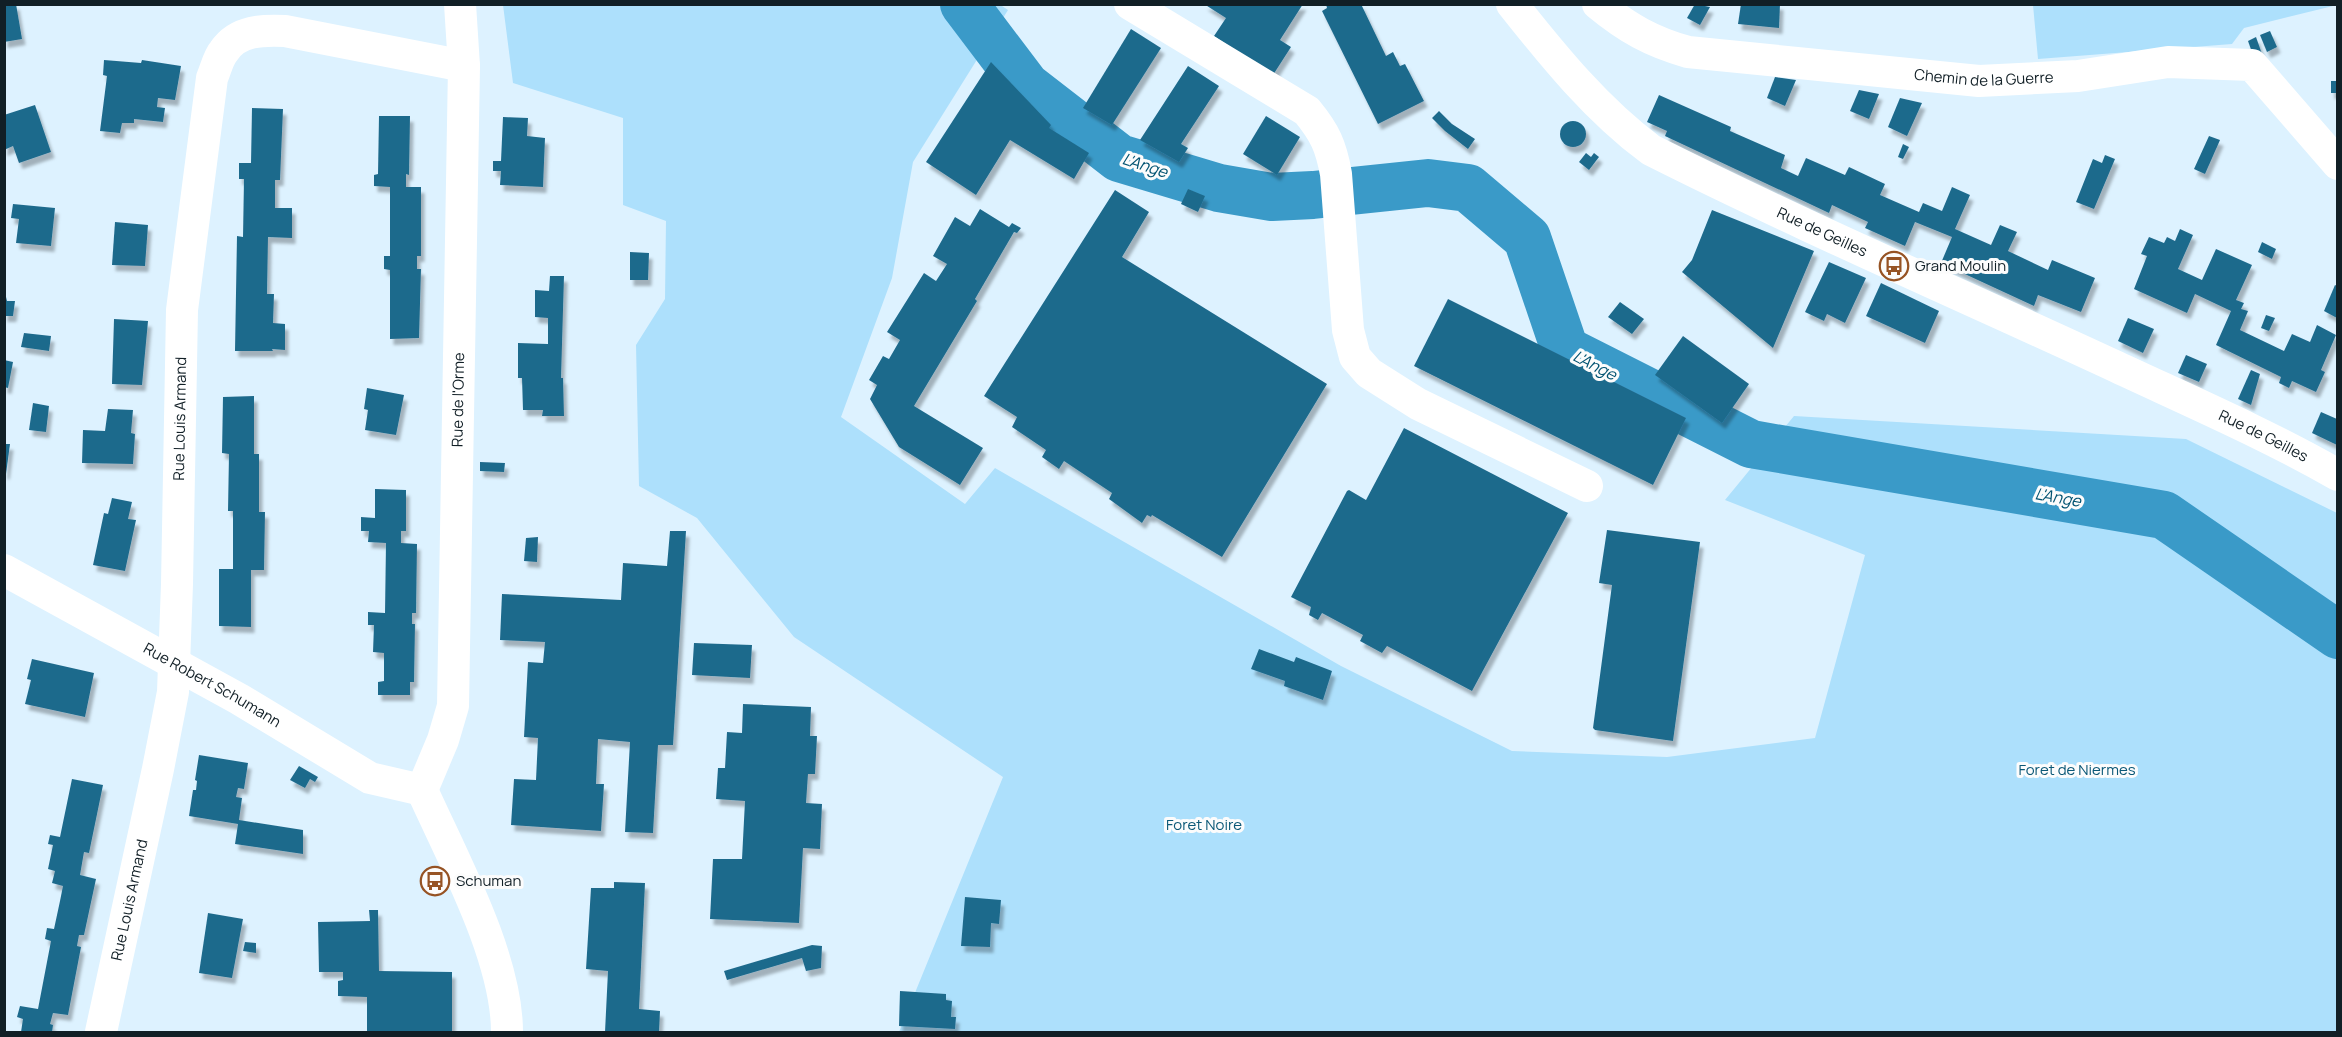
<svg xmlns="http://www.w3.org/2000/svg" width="2342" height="1037" viewBox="0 0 2342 1037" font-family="Manrope,sans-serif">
	<defs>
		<filter id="shadow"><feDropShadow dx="3.5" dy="6" stdDeviation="1.5" flood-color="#0004"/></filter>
	</defs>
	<rect width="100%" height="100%" fill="#ddf2ff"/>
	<!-- green -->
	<g fill="#ade0fc">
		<polygon points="999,4 1008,10 913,162 892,278 841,417 965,504 995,468 1341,666 1512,751 1667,757 1815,738 1865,555 1725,500 1794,416 2186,439 2337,513 2337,1032 899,1032 1003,777 794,637 697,518 639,486 636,345 665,299 666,221 623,205 623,118 513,83 503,5"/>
		<polygon points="2033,5 2337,5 2244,28 2232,44 2038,59"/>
	</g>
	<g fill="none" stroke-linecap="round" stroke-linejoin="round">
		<!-- river -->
		<polyline stroke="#3a9ac8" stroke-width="48" points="964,4 1026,86 1119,158 1219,188 1272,197 1313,195 1428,183 1468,188 1527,238 1565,350 1751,444 2164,515 2338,635"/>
	</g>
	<!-- building -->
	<g fill="#1f6a8c" filter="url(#shadow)">
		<polygon points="4,4 16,4 22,39 4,42"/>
		<polygon points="1204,4 1303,4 1280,40 1291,47 1273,75 1214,36 1226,18"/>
		<polygon points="1326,4 1361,4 1386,56 1393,52 1400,66 1405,64 1424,101 1378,124 1322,11 1327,8"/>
		<polygon points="1695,4 1710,7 1700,25 1687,18"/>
		<polygon points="1741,4 1780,4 1779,28 1738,24"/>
		<polygon points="1131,29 1161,48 1112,125 1083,108"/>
		<polygon points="2270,31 2277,47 2267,52 2260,35"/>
		<polygon points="2256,37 2262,54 2254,58 2248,41"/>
		<polygon points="104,60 141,63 142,60 181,66 175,100 158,98 157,107 165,108 163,122 134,119 134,123 122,123 120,133 100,131 107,76 103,75"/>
		<polygon points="991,62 1051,125 1049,128 1089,153 1074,179 1010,140 976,195 926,162"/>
		<polygon points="1188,66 1219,86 1181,144 1188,148 1179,162 1140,140"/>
		<polygon points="1775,77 1796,80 1785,106 1767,98"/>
		<rect x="2331" y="81" width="6" height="12"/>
		<polygon points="1859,90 1879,94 1869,119 1850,111"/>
		<polygon points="1659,95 1731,127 1730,131 1785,155 1781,168 1798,176 1806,158 1845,175 1849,167 1885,184 1880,195 1919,212 1923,203 1942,211 1952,187 1970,195 1955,229 1991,245 2000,225 2017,232 2008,251 2048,270 2052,260 2095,278 2081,312 2038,295 2034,306 1941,263 1952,237 1915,222 1905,246 1865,228 1868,222 1832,205 1829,213 1665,136 1667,131 1647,122"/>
		<polygon points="1900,98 1922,103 1907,136 1888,127"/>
		<polygon points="35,105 51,152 19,163 13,146 4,150 4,115"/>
		<polygon points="252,108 283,109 280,180 275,180 275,208 292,208 292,238 268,237 267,294 274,294 273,323 285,324 285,350 272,349 273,351 235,351 237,236 243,237 244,179 239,179 239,163 251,163"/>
		<polygon points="1439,111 1452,124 1475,139 1468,149 1445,131 1432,118"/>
		<polygon points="379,116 410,116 409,175 406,174 406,187 421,187 421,256 417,256 417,269 421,269 419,338 390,339 390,270 384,269 384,256 390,256 390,187 374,186 374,175 378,174"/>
		<polygon points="1266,116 1300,137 1277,175 1243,154"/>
		<polygon points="503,117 528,118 527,136 545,138 543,187 500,185 501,171 493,171 493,161 501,161"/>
		<circle cx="1573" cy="134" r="13"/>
		<polygon points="2209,136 2220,140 2205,174 2194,169"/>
		<polygon points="1903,144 1909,147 1903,159 1898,157"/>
		<polygon points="1586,153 1591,157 1594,153 1599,157 1589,170 1579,162"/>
		<polygon points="2105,155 2115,159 2094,209 2076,202 2093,159 2102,163"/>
		<polygon points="1188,189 1205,196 1198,212 1181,204"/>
		<polygon points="1115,190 1149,212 1122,257 1327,384 1222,557 1152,515 1151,517 1147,515 1142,523 1109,499 1112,493 1064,461 1059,469 1042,457 1046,450 1012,427 1017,417 984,396"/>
		<polygon points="13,204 55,208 51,246 16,243 19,219 11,218"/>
		<polygon points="980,209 1009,227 1012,223 1021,228 1017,233 1014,232 975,299 977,301 914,406 983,448 960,485 899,447 870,399 877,385 869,380 883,356 889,359 900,340 887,332 924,273 936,281 947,264 933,256 955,217 970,226"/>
		<polygon points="1712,210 1814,251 1773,348 1682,272 1692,260"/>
		<polygon points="115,222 148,225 145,266 112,265"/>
		<polygon points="2180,229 2193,235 2178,269 2202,280 2216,249 2252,265 2236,300 2244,303 2241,309 2248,311 2240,330 2284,351 2292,334 2310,342 2317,325 2336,335 2321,370 2325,372 2316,392 2292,381 2289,388 2279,383 2281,377 2216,345 2231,311 2195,294 2187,313 2134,289 2147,256 2141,254 2149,237 2164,243 2167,237 2175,241"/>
		<polygon points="2262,242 2276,249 2272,259 2258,252"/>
		<polygon points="630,252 649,253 648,280 630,280"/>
		<polygon points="1829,262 1866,278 1845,323 1827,314 1824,321 1805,312"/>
		<polygon points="550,276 564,276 561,378 563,378 564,416 542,416 543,410 523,410 522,378 518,378 518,343 548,344 548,318 535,317 535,290 549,291"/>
		<polygon points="1881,283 1939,311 1925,343 1866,316"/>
		<polygon points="2335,285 2337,286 2337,318 2324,311"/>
		<polygon points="4,297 6,297 7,301 15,301 13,316 4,316"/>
		<polygon points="1448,299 1686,418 1653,485 1414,366"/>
		<polygon points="1620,302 1644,319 1632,334 1608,317"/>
		<polygon points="2266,315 2275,318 2269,331 2261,328"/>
		<polygon points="2128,318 2154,329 2143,353 2118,341"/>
		<polygon points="114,319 148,321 142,385 112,384"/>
		<polygon points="24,333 51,336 49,351 21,347"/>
		<polygon points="1683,336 1749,384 1722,423 1655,375"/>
		<polygon points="2186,355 2207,364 2199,382 2178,373"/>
		<polygon points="4,360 13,362 8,388 4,387"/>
		<polygon points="2251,370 2260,374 2251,405 2238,399"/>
		<polygon points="367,388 404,395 396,435 365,430 368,410 364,409"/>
		<polygon points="254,396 254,454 259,454 259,512 265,512 264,570 251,570 251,627 219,626 219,569 233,569 233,511 228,511 229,454 222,453 223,397"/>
		<polygon points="33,403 49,406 46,432 29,430"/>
		<polygon points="108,409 133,410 131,433 135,434 133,464 82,463 83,430 105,431"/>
		<polygon points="2321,412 2337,419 2337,445 2312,433"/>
		<polygon points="1404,428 1568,513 1472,691 1387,646 1382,653 1360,641 1363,635 1322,613 1318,620 1309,615 1311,607 1291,597 1347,491 1349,490 1366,500"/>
		<polygon points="4,444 10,444 6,474 4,473"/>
		<polygon points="480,462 505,463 504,472 480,471"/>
		<polygon points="375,489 406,490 406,531 401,531 401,543 417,544 416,613 412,613 412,624 415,624 414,682 410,682 410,695 378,695 378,682 384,681 384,653 373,652 374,625 368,625 368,612 385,613 386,543 368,542 369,531 361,531 361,517 375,518"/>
		<polygon points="112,498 132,502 128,519 136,520 125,571 93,565 104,513 108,514"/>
		<polygon points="1607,530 1700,542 1673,741 1595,730 1593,728 1612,585 1599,583"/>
		<polygon points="670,531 686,531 673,745 658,745 653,833 625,832 630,742 598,739 596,784 604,784 601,831 511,825 514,779 536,780 538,738 524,737 528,662 543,663 545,642 500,640 502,594 621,600 623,563 667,566"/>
		<polygon points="538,537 537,562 524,561 526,538"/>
		<polygon points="694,643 752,645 750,678 692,675"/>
		<polygon points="1259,649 1294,662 1296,657 1332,671 1323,700 1284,686 1285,681 1251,669"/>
		<polygon points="32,659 94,673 85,717 25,704 31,680 27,679"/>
		<polygon points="743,704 811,707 810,736 817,736 815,774 808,774 806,803 822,804 820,849 803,848 799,923 710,919 713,859 742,859 745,801 716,799 718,768 725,768 727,732 742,733"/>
		<polygon points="199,755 248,763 244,789 238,788 236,797 242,798 239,820 303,830 303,854 235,844 238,824 189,816 193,790 196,790 197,781 195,780"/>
		<polygon points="299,766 318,777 315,782 310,779 305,788 290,780"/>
		<polygon points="72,779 103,785 89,853 84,852 80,875 96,879 84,935 79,935 77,946 81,947 68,1015 53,1013 50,1024 53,1025 52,1032 21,1032 23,1019 17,1017 20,1006 38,1009 51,941 45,939 47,928 54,929 60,901 63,886 52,883 55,871 48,869 53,845 48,844 50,835 60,837"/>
		<polygon points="614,882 645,883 639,1009 660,1011 659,1032 605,1032 608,971 586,969 591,888 614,888"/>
		<polygon points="965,897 1001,900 999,924 991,923 990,947 961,946"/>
		<polygon points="369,910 378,910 379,971 452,972 452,1032 367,1032 367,997 338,996 338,981 343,980 343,972 319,972 318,922 370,921"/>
		<polygon points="208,913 243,919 232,978 199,973"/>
		<polygon points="245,942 256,943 256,953 243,951"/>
		<polygon points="812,945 822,946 821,968 806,971 802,958 727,980 724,971"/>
		<polygon points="900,991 946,994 946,1000 952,1001 951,1017 956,1017 955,1029 899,1026"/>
	</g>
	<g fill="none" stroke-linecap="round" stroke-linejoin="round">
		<!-- minor -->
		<g stroke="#fff" stroke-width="32">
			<path d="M1130,4L1307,111C1325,133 1331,146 1336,174L1348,330L1355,357L1369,373L1418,404L1587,486"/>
			<path id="s1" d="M1512,4C1554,57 1597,110 1651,150C1804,227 1962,295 2117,367C2192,402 2266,434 2338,475"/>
			<path id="s2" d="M1598,4C1627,28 1652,42 1688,52L1979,81L2078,76L2168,62L2252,65L2338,164"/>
			<path id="s3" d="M4,570L239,699L370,778L422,790"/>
			<path id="s4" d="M422,790L443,740L453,706L464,66L460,4"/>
			<path d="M422,790C453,859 507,957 507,1032"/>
			<path id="s5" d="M101,1032L158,769L173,692L177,584L182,310L212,78C216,69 218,58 224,51C238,30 263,30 285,31L464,66"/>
		</g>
	</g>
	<!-- icons -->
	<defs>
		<g id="bus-ring" transform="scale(1.5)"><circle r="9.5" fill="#fcfcfc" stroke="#965324" stroke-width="1.5"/><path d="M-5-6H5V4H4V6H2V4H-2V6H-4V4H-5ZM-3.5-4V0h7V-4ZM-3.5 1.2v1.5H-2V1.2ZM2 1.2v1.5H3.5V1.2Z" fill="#965324"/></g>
	</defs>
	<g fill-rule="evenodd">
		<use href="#bus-ring" x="1894" y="266"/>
		<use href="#bus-ring" x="435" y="881"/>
	</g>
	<g text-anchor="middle" stroke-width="6" stroke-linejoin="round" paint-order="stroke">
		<!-- street labels -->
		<g font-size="15" fill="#111f26" stroke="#fcfcfc">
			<text dy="5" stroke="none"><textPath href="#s2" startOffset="400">Chemin de la Guerre</textPath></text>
			<text dy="5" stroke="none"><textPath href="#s1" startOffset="392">Rue de Geilles</textPath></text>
			<text dy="5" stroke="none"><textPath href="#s4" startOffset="396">Rue de l'Orme</textPath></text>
			<text dy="5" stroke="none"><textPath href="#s5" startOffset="621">Rue Louis Armand</textPath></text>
			<text dy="5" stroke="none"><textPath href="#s1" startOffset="878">Rue de Geilles</textPath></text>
			<text dy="5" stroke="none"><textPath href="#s3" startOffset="238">Rue Robert Schumann</textPath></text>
			<text dy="5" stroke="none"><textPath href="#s5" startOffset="135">Rue Louis Armand</textPath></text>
		</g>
		<!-- poi labels -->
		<g font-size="15" fill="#111f26" stroke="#fcfcfc" text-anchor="start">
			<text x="1915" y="271">Grand Moulin</text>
			<text x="456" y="886">Schuman</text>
		</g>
		<!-- park labels -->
		<g font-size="15" fill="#0b5877" stroke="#fcfcfc">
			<text x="2077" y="775">Foret de Niermes</text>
			<text x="1204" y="830">Foret Noire</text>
		</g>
		<!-- water labels -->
		<g font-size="16" font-style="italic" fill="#025372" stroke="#fcfcfc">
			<text transform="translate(1145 165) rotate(18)" y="6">L'Ange</text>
			<text transform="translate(1595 365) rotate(27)" y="6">L'Ange</text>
			<text transform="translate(2058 497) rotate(10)" y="6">L'Ange</text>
		</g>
	</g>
	<!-- border -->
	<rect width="2342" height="1037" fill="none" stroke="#111f26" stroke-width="12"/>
</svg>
